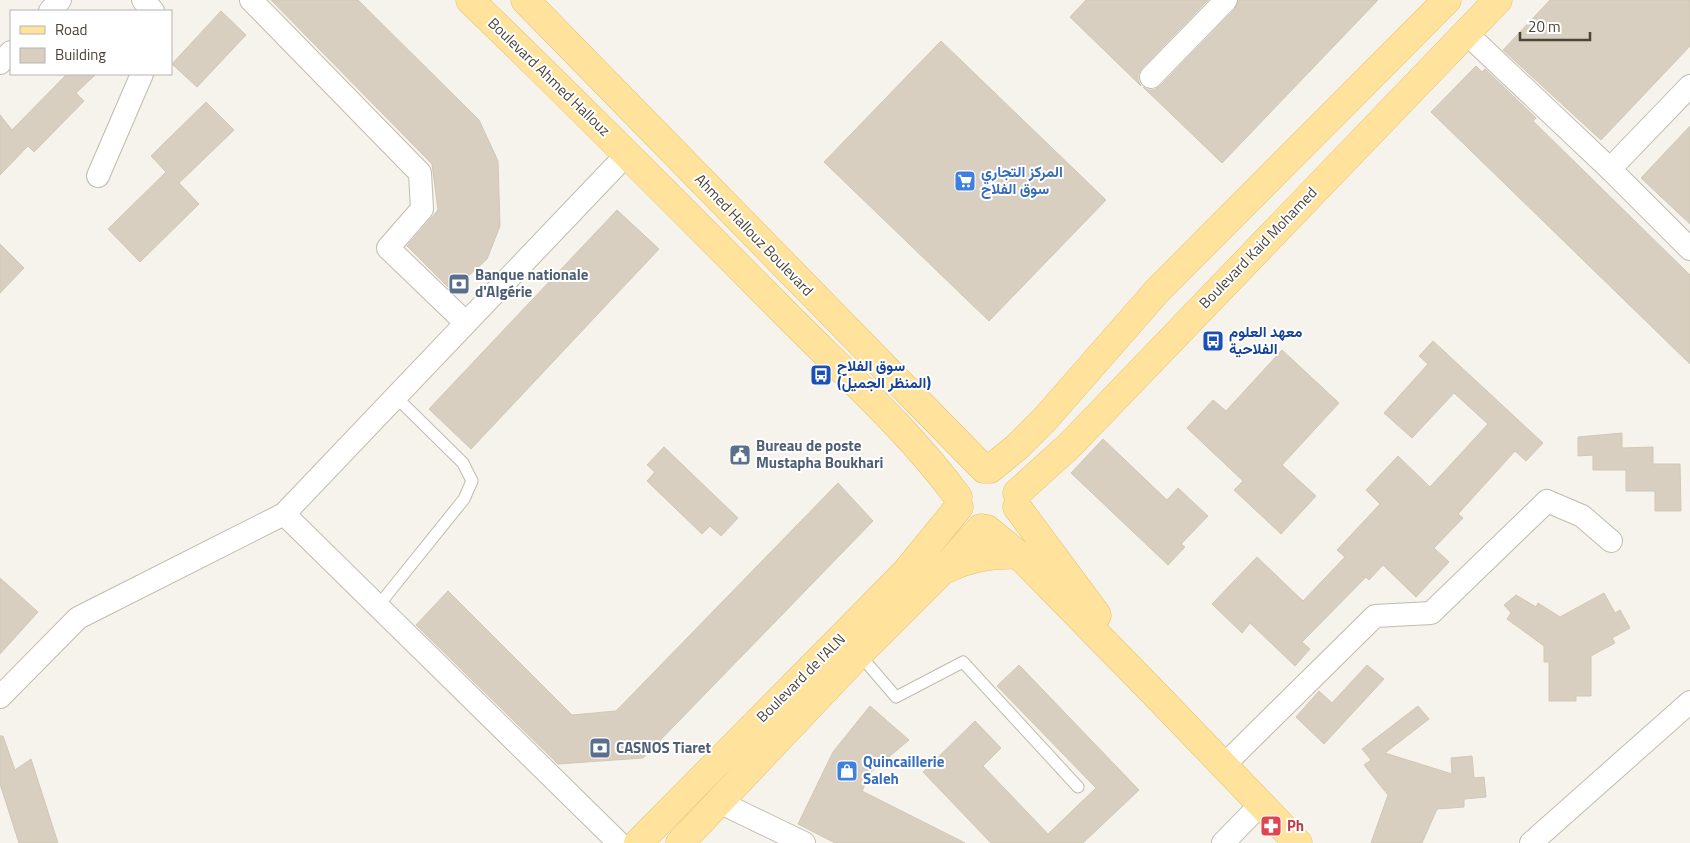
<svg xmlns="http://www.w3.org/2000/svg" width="1690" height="843" viewBox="0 0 1690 843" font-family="'Titillium Web',Vazirmatn,sans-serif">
	<rect width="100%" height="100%" fill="#f6f3ec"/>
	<!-- building -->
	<g fill="#d8cfc1" stroke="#d3c7b4">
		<polygon points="271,0 358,0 479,120 498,161 500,226 487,259 452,291 407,246 438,210 432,164"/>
		<polygon points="1086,0 1208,0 1142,68 1138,74 1138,80 1141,86 1070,17"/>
		<polygon points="1239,0 1378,0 1222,163 1143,87 1148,90 1154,90 1160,86 1235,9"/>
		<polygon points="1550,0 1690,0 1690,46 1601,140 1503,50"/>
		<polygon points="221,11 246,35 197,87 172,64"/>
		<polygon points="941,41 1106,200 989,321 824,162"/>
		<polygon points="1476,66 1482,72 1485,69 1536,118 1533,121 1690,275 1690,364 1431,112"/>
		<polygon points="67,74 96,74 76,93 84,101 34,152 28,146 0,175 0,115 12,130"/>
		<polygon points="206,102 234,130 179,183 199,204 140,262 108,229 166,172 151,156"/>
		<polygon points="1690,126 1690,224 1641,178"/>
		<polygon points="617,210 659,249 471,449 429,409"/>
		<polygon points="0,244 24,268 0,293"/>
		<polygon points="1433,341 1543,443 1526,461 1515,451 1458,514 1463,518 1434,548 1449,562 1416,597 1383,565 1369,580 1366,577 1302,642 1310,649 1295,666 1250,623 1242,633 1212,604 1257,557 1303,601 1345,557 1337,550 1380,504 1366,490 1398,456 1430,487 1488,424 1454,393 1412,438 1384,413 1428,364 1419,356"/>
		<polygon points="1282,350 1339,403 1282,465 1316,496 1281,534 1234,490 1243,481 1187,428 1213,400 1226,411"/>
		<polygon points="1622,433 1622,448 1653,447 1653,464 1680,464 1681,511 1655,511 1655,491 1626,491 1626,470 1593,470 1593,455 1578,456 1578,437"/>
		<polygon points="1103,439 1167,500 1178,488 1208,516 1181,544 1185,547 1168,565 1071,473"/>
		<polygon points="664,447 738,518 721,536 710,526 702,534 647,481 655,472 647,465"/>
		<polygon points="838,483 873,521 643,758 558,764 416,625 448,591 572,715 616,711"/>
		<polygon points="0,578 38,612 0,654"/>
		<polygon points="1604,593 1615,613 1620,610 1630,628 1612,638 1615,643 1591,656 1591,696 1576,696 1576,701 1549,701 1549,662 1544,662 1544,646 1507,619 1511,613 1504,605 1516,595 1536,607 1538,603 1560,617"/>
		<polygon points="1019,665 1139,790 1083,843 991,843 923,772 975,721 1001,748 983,766 1048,834 1096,788 997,686"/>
		<polygon points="1367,665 1384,679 1324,744 1296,717 1319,691 1332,703"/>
		<polygon points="870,706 909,740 871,772 862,791 965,843 835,843 798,824 833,752"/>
		<polygon points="1418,706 1429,719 1385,753 1452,774 1451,758 1472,756 1474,778 1484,777 1486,797 1464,799 1464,807 1437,809 1422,843 1371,843 1388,795 1364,765 1371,760 1362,749"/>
		<polygon points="0,736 3,736 15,770 31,759 58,843 19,843 0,784"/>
	</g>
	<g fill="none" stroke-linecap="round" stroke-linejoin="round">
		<!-- lane casing -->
		<g stroke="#c2bbae" stroke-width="13">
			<g id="lane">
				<polyline points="378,606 464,499 472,481 463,463 396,397"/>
				<polyline points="859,654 896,697 963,662 1078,787"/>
			</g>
		</g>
		<!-- street casing -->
		<g stroke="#c2bbae" stroke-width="24">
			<g id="street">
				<polyline points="143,0 153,11"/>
				<polyline points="251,0 420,173 422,209 388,248 466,323"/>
				<polyline points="50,11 60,0"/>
				<polyline points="1465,32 1610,169 1690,249"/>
				<polyline points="0,63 11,52"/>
				<polyline points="1151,77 1226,0"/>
				<polyline points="1610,169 1690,86"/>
				<polyline points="98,176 142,74"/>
				<polyline points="284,514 619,843"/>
				<polyline points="0,697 78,618 284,514 627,154"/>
				<polyline points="1224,765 1375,616 1431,613 1547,501 1582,516 1611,541"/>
				<polyline points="719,802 804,843"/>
				<polyline points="1223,843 1261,804"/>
				<polyline points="1531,843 1690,702"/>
			</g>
		</g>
		<!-- primary casing -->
		<g stroke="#e6c16a" stroke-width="29">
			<g id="primary">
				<path d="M470,0C575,102 679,206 782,310C842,371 907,428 958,497"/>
				<polyline points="525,0 984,469"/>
				<polyline points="990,469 1017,447 1045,419 1158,290 1447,0"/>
				<polyline points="1017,493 1070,445 1498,0"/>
				<polyline points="1017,507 1097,615"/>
				<polyline points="987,529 1019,555 1157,696 1298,843"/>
				<path d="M947,569C970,557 993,554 1019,555"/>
				<polyline points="638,843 905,573 959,507"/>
				<polyline points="680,843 859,654 941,572 981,528"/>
			</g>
		</g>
		<!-- lane -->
		<use href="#lane" stroke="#fff" stroke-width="11"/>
		<!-- street -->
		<use href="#street" stroke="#fff" stroke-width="22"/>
		<!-- primary -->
		<use href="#primary" stroke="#ffe39c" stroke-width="28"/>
	</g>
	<!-- icons -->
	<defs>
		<g id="supermarket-square" transform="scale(1.125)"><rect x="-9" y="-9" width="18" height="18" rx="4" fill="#3f7fe0" stroke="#fff"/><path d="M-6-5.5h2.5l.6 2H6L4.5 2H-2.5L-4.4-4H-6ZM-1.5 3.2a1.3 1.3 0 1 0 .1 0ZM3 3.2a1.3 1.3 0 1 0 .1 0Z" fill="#fff"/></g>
		<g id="bank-square" transform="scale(1.125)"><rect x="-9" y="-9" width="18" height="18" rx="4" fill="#5c6f8a" stroke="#fff"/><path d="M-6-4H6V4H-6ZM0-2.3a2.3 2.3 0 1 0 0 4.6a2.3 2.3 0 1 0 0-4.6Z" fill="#fff"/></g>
		<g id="bus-square" transform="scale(1.125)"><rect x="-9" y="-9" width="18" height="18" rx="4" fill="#1a4fb4" stroke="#fff"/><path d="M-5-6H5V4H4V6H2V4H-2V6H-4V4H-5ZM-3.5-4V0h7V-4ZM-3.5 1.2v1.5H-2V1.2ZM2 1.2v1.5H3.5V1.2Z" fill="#fff"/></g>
		<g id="civic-square" transform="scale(1.125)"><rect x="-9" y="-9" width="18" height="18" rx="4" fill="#5c6f8a" stroke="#fff"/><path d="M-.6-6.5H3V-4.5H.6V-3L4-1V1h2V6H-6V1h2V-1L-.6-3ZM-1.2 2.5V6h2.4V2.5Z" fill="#fff"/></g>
		<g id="shop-square" transform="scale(1.125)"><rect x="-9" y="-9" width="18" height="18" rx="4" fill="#3f7fe0" stroke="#fff"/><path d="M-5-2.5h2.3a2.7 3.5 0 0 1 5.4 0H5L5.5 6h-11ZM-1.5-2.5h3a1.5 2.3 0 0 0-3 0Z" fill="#fff"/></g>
		<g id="pharmacy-square" transform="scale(1.125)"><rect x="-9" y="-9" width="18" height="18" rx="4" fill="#e0444e" stroke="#fff"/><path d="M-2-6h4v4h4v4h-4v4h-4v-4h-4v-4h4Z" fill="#fff"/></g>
	</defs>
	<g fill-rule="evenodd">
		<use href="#supermarket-square" x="965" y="181"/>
		<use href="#bank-square" x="459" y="284"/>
		<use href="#bus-square" x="1213" y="341"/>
		<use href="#bus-square" x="821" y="375"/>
		<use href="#civic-square" x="740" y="455"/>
		<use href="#bank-square" x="600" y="748"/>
		<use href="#shop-square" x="847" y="771"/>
		<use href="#pharmacy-square" x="1271" y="826"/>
	</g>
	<g text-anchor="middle" stroke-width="4" stroke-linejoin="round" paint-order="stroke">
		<!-- street labels -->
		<g font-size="15" fill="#4b4439" stroke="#fff">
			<text transform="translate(549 77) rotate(44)" y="5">Boulevard Ahmed Hallouz</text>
			<text transform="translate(754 235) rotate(46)" y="5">Ahmed Hallouz Boulevard</text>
			<text transform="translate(1258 248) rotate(-46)" y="5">Boulevard Kaid Mohamed</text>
			<text transform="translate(801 678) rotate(-45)" y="5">Boulevard de l'ALN</text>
		</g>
		<!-- shop labels -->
		<g font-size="15" font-weight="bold" fill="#366cbe" stroke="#fff" text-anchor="start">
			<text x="981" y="177">المركز التجاري<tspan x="981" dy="17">سوق الفلاح</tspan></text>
			<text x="863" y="767">Quincaillerie<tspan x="863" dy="17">Saleh</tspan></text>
		</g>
		<!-- service labels -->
		<g font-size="15" font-weight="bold" fill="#4e5e75" stroke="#fff" text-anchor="start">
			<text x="475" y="280">Banque nationale<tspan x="475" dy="17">d'Algérie</tspan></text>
			<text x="756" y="451">Bureau de poste<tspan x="756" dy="17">Mustapha Boukhari</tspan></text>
			<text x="616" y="753">CASNOS Tiaret</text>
		</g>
		<!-- transit labels -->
		<g font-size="15" font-weight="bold" fill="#164399" stroke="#fff" text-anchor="start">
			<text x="1229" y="337">معهد العلوم<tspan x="1229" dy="17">الفلاحية</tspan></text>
			<text x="837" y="371">سوق الفلاح<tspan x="837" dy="17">(المنظر الجميل)</tspan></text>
		</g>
		<!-- health labels -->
		<g font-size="15" font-weight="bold" fill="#be3a42" stroke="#fff" text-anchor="start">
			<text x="1287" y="831">Ph</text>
		</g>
	</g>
	<!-- legend -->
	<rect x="10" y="10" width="162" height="65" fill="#ffffff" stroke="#b7b4b0"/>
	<rect x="20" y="26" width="25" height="8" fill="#ffe39c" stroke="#b7b4b0"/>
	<text x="55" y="35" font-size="15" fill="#4b4439">Road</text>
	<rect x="20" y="48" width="25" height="15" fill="#d8cfc1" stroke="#b7b4b0"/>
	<text x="55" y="60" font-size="15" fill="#4b4439">Building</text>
	<!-- scale -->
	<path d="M1520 32v8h70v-8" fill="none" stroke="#4b4439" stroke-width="2.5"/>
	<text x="1528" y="32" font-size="15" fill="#4b4439" stroke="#ffffff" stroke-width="4" paint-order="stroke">20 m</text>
</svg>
